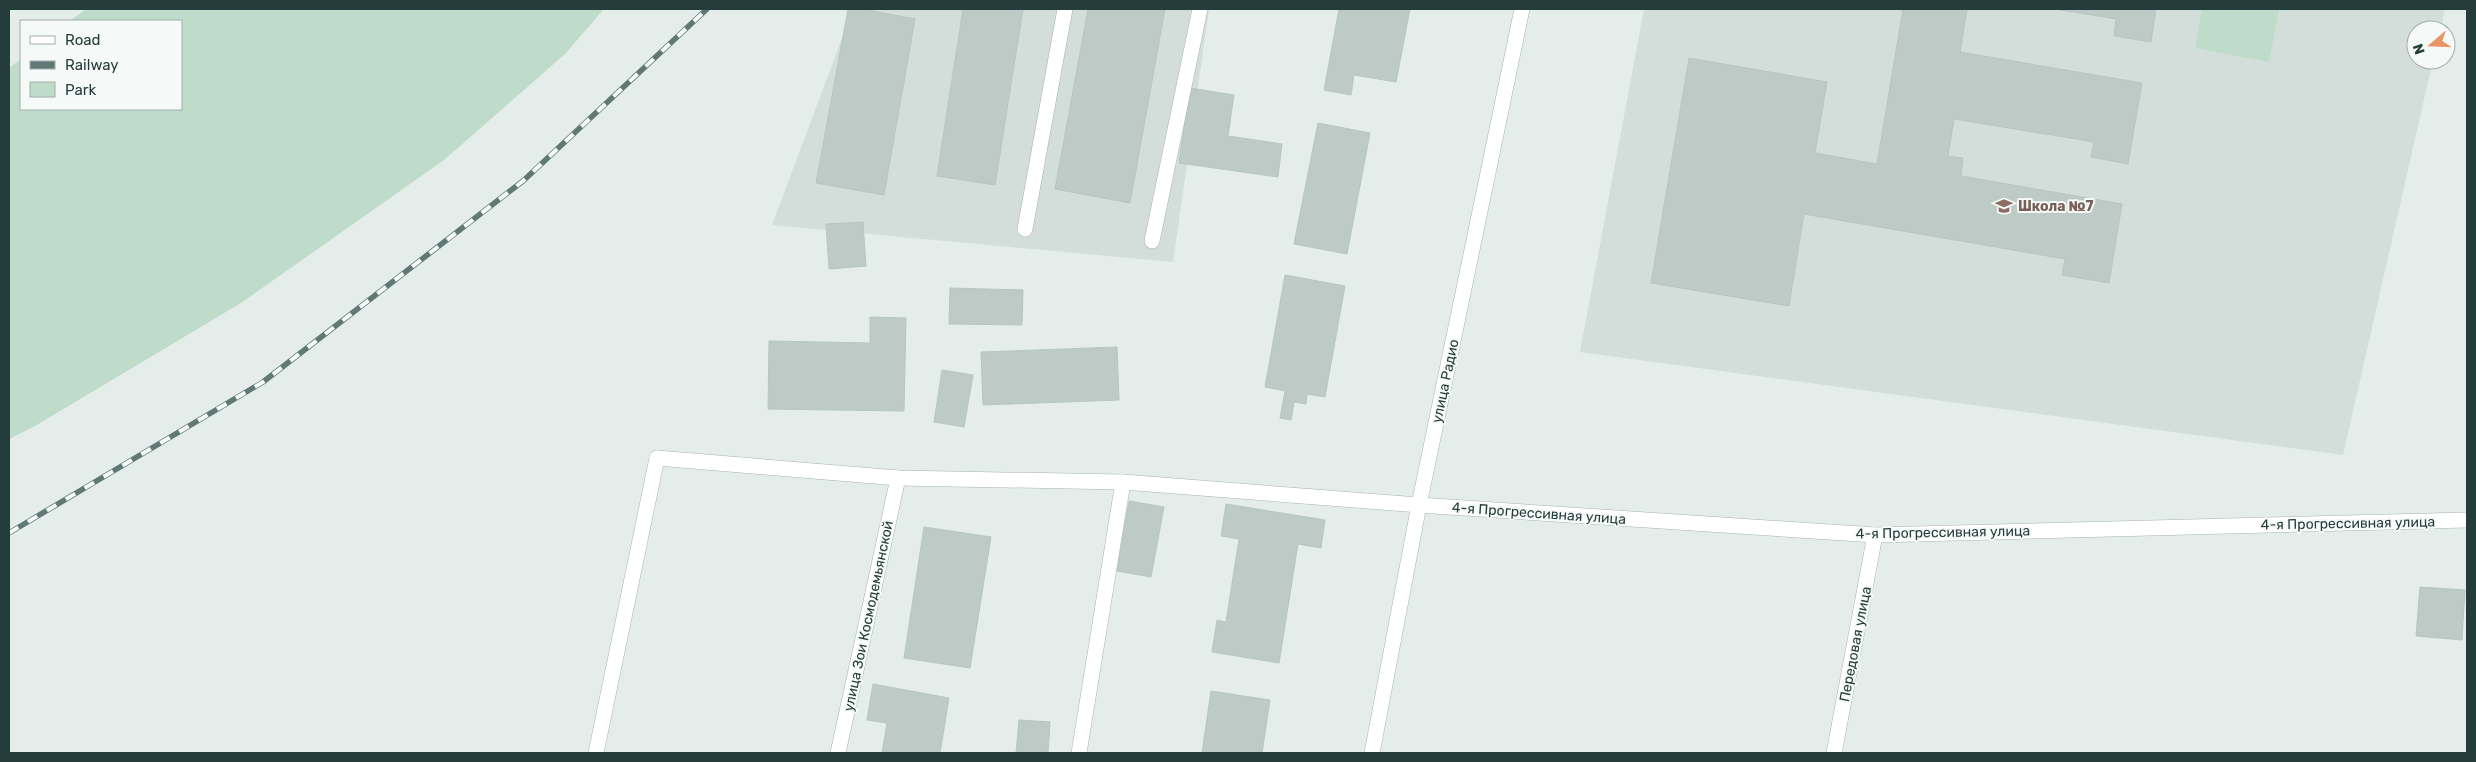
<svg xmlns="http://www.w3.org/2000/svg" width="2476" height="762" viewBox="0 0 2476 762" font-family="Rubik,sans-serif">
	<rect width="100%" height="100%" fill="#e4edea"/>
	<!-- built -->
	<g fill="#d3ddd9">
		<polygon points="853,9 1209,9 1173,262 772,225"/>
		<polygon points="1644,9 2445,9 2440,30 2416,30 2416,60 2433,60 2343,455 1580,352"/>
	</g>
	<!-- green -->
	<g fill="#bfdcca">
		<polygon points="86,9 604,9 565,54 444,160 241,303 35,426 9,439 9,68 21,59 21,109 181,109 181,21 70,21"/>
		<polygon points="2202,9 2279,9 2269,62 2195,48"/>
	</g>
	<!-- building -->
	<g fill="#bdcac6" stroke="#b7c6c2">
		<polygon points="848,9 862,9 915,19 884,195 816,183"/>
		<polygon points="963,9 1023,9 995,185 937,176"/>
		<polygon points="1088,9 1165,9 1130,203 1055,189"/>
		<polygon points="1339,9 1410,9 1396,82 1354,75 1351,95 1324,90"/>
		<polygon points="1903,9 1967,9 1960,52 2142,83 2128,164 2091,157 2094,142 1954,119 1948,156 1963,158 1961,176 2122,204 2109,283 2062,275 2065,259 1804,214 1789,306 1651,283 1689,58 1827,82 1815,153 1877,164"/>
		<polygon points="2055,9 2156,9 2151,42 2114,36 2116,19"/>
		<polygon points="1190,88 1234,95 1228,136 1282,144 1278,177 1179,163"/>
		<polygon points="1318,123 1370,133 1347,254 1294,244"/>
		<polygon points="863,222 866,266 829,269 826,224"/>
		<polygon points="1285,275 1345,286 1325,397 1307,394 1306,404 1294,402 1291,420 1280,418 1285,391 1265,387"/>
		<polygon points="950,288 1023,290 1022,325 949,324"/>
		<polygon points="870,317 906,318 904,411 768,409 769,341 870,343"/>
		<polygon points="1117,347 1119,400 983,405 981,352"/>
		<polygon points="942,370 973,375 964,427 934,422"/>
		<polygon points="1129,501 1164,507 1151,577 1117,571"/>
		<polygon points="1226,504 1325,520 1321,548 1298,544 1279,663 1212,652 1217,620 1226,622 1239,539 1221,536"/>
		<polygon points="924,527 991,537 970,668 904,658"/>
		<polygon points="2420,587 2465,590 2462,640 2416,636"/>
		<polygon points="873,684 949,698 940,753 882,753 887,723 867,720"/>
		<polygon points="1211,691 1270,700 1262,753 1202,753"/>
		<polygon points="1019,720 1050,722 1048,753 1016,753"/>
	</g>
	<g fill="none" stroke-linecap="round" stroke-linejoin="round">
		<!-- service casing -->
		<g stroke="#a7b5b2" stroke-width="16">
			<g id="service">
				<polyline points="1025,229 1065,9"/>
				<polyline points="1152,241 1200,9"/>
				<polyline points="596,753 657,458"/>
				<polyline points="1079,753 1123,482"/>
			</g>
		</g>
		<!-- minor casing -->
		<g stroke="#a7b5b2" stroke-width="16">
			<g id="minor">
				<polyline points="657,458 898,478 1123,482 1419,505 1875,535 2467,520"/>
				<polyline points="838,753 898,478"/>
				<polyline points="1834,753 1875,535"/>
			</g>
		</g>
		<!-- secondary casing -->
		<g stroke="#a3b8b3" stroke-width="16">
			<polyline id="secondary" points="1372,753 1419,505 1522,9"/>
		</g>
		<!-- service -->
		<use href="#service" stroke="#fff" stroke-width="15"/>
		<!-- minor -->
		<use href="#minor" stroke="#fff" stroke-width="15"/>
		<!-- secondary -->
		<use href="#secondary" stroke="#fff" stroke-width="15"/>
		<!-- rail casing -->
		<g stroke="#607975" stroke-width="5.5">
			<polyline id="rail" points="9,533 263,382 523,181 707,9"/>
		</g>
		<!-- rail -->
		<use href="#rail" stroke="#f5f9f8" stroke-width="4" stroke-dasharray="11" stroke-linecap="butt"/>
	</g>
	<!-- icons -->
	<defs>
		<g id="school-bare" transform="scale(1.35)"><path d="M0-5L7-2L0 1L-7-2ZM-4 1L0 2.5L4 1V4Q0 6-4 4Z" fill="#8d6e63" stroke="#f5f9f8" stroke-width="2.5" paint-order="stroke"/></g>
	</defs>
	<g fill-rule="evenodd">
		<use href="#school-bare" x="2004" y="206"/>
	</g>
	<g text-anchor="middle" stroke-width="4" stroke-linejoin="round" paint-order="stroke">
		<!-- education labels -->
		<g font-size="14" font-weight="bold" fill="#785e54" stroke="#f5f9f8" text-anchor="start">
			<text x="2018" y="211">Школа №7</text>
		</g>
		<!-- street labels -->
		<g font-size="14" fill="#253d3a" stroke="#f5f9f8">
			<text transform="translate(1445 381) rotate(-78)" y="5">улица Радио</text>
			<text transform="translate(1539 513) rotate(4)" y="5">4-я Прогрессивная улица</text>
			<text transform="translate(2348 523) rotate(-1)" y="5">4-я Прогрессивная улица</text>
			<text transform="translate(1943 532) rotate(-1)" y="5">4-я Прогрессивная улица</text>
			<text transform="translate(868 616) rotate(-78)" y="5">улица Зои Космодемьянской</text>
			<text transform="translate(1855 644) rotate(-79)" y="5">Передовая улица</text>
		</g>
	</g>
	<!-- border -->
	<rect width="2476" height="762" fill="none" stroke="#253d3a" stroke-width="20"/>
	<!-- legend -->
	<rect x="20" y="20" width="162" height="90" fill="#f5f9f8" stroke="#a2aeac"/>
	<rect x="30" y="36" width="25" height="8" fill="#ffffff" stroke="#a2aeac"/>
	<text x="65" y="45" font-size="15" fill="#253d3a">Road</text>
	<rect x="30" y="61" width="25" height="8" fill="#607975" stroke="#a2aeac"/>
	<text x="65" y="70" font-size="15" fill="#253d3a">Railway</text>
	<rect x="30" y="82" width="25" height="15" fill="#bfdcca" stroke="#a2aeac"/>
	<text x="65" y="95" font-size="15" fill="#253d3a">Park</text>
	<!-- north arrow -->
	<g transform="translate(2431 45) rotate(251)"><circle r="24" fill="#f5f9f8" stroke="#a2aeac"/>
	<path d="M0-4L9 19L0 12L-9 19Z" fill="#e89667"/>
	<text y="-8" font-size="14" font-weight="bold" text-anchor="middle" fill="#253d3a">N</text>
	</g>
</svg>
